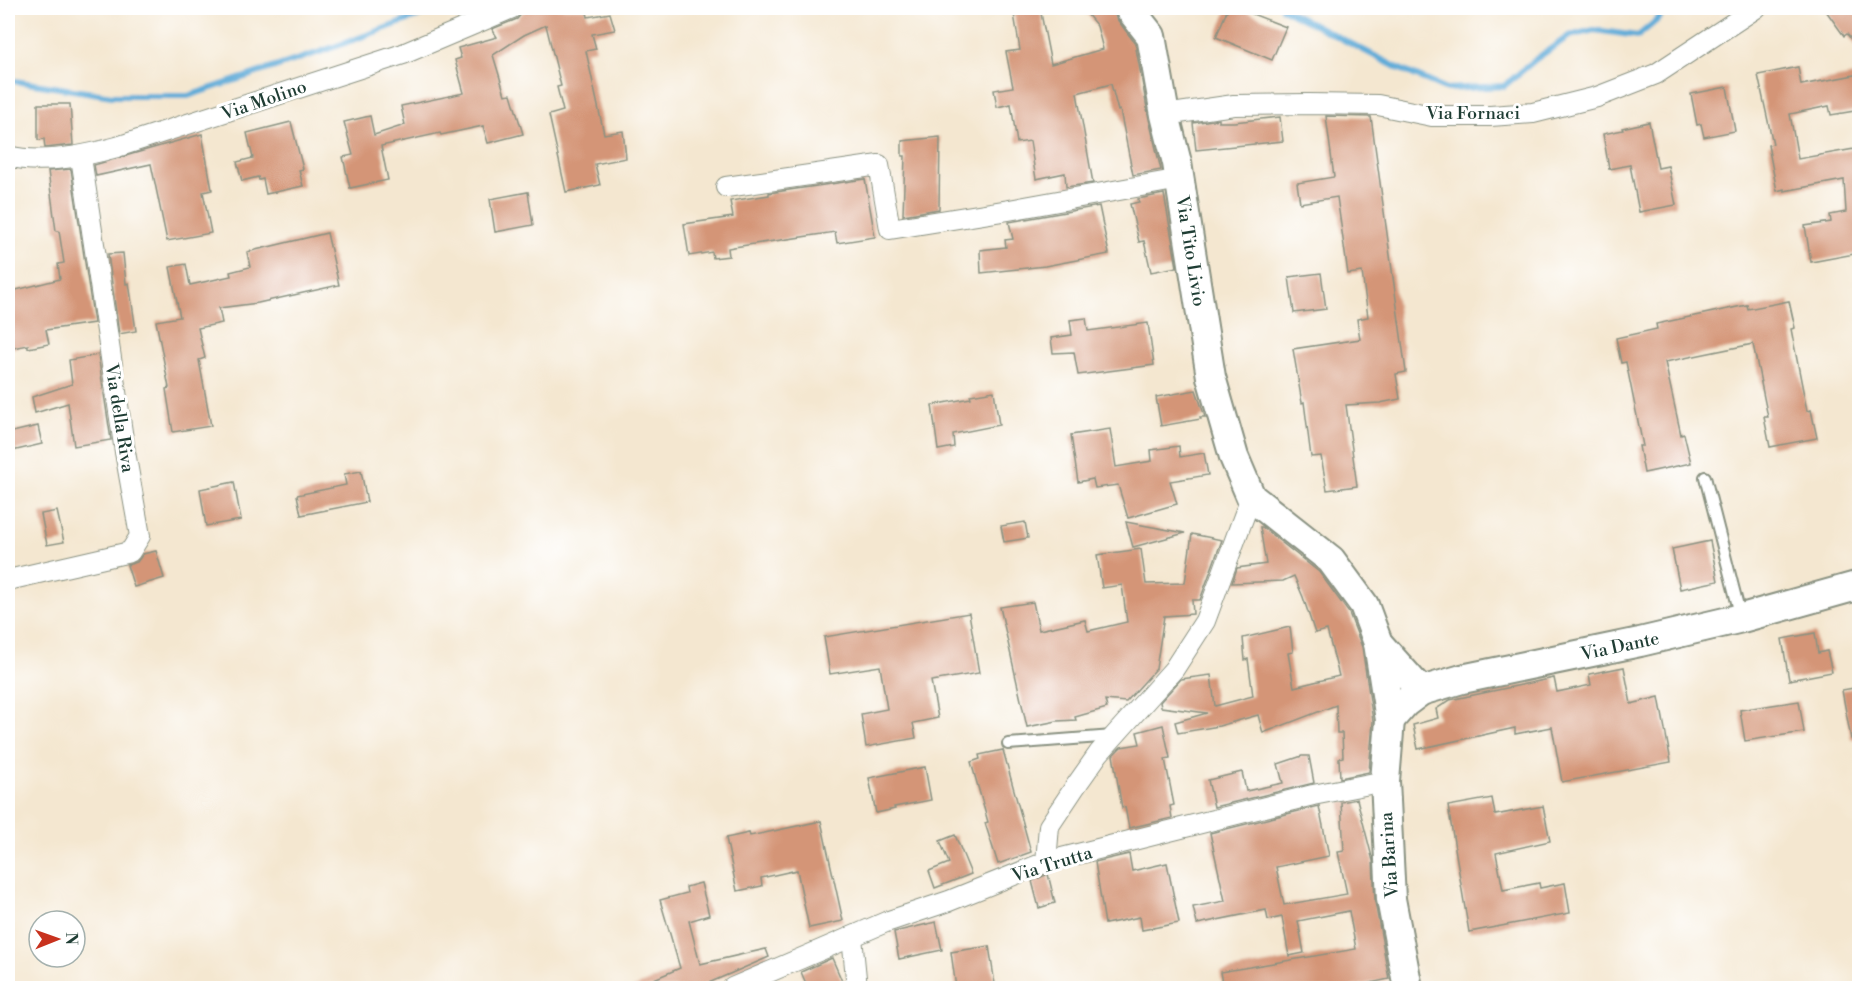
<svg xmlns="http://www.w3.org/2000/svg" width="1867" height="996" viewBox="0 0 1867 996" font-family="'Libre Bodoni',serif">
	<rect width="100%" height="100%" fill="#fff"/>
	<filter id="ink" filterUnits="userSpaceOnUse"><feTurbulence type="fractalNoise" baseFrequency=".0167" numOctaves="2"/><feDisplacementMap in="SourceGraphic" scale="12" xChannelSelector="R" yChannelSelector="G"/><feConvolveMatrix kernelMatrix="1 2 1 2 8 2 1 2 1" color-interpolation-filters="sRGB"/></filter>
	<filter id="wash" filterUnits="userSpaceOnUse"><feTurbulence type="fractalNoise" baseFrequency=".008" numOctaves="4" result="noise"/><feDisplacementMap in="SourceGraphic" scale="24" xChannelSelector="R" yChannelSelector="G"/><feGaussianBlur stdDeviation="1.35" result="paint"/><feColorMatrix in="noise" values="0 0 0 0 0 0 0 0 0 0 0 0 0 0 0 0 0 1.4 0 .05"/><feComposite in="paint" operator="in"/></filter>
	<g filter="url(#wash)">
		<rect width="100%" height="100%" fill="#f4e7d0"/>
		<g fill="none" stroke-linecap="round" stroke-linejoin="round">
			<!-- stream -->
			<g stroke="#60acd8" stroke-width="6">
				<polyline points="1282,8 1400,69 1447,89 1504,86 1536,59 1569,36 1594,30 1638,36 1656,21 1667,8"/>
				<polyline points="8,80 112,96 188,96 320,52 441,8"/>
			</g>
		</g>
		<g id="blocks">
			<!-- building -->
			<g fill="#d49577">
				<polygon points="531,8 586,8 588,17 610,13 615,30 592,34 596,49 586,51 604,134 623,131 626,158 595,164 600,185 566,192 549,115 563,111 557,87 561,86 546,25 524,35 493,55 505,95 511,94 523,134 488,143 483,126 441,135 440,133 381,146 388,180 350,188 343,157 353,155 344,122 370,116 374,135 405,125 401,106 464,93 455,60 461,58 458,48 497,37 492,29 517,19 523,12"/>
				<polygon points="1013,8 1040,8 1051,64 1103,49 1097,26 1082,8 1113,8 1116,18 1135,43 1149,119 1161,170 1133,175 1120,110 1118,111 1111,84 1077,93 1093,183 1066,187 1065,173 1036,179 1030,141 1017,143 1011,104 997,107 994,90 1013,87 1006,52 1020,50"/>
				<polygon points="1228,8 1237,8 1286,27 1272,60 1216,37"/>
				<polygon points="1824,8 1860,8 1860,51 1847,34 1844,36"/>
				<polygon points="1798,67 1801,85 1860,74 1860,110 1831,115 1829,106 1790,114 1798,159 1860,148 1860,253 1811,262 1805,226 1831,222 1830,215 1846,212 1844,180 1784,191 1784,189 1777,191 1768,145 1773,144 1758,75"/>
				<polygon points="1727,87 1735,131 1704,137 1701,124 1697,125 1691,94"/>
				<polygon points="38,104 70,104 73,145 45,148 44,139 38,140"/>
				<polygon points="1326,116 1371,117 1406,372 1396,374 1400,399 1380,403 1346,405 1357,486 1327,490 1321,456 1311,457 1304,402 1302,403 1293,349 1360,339 1357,319 1368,317 1362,272 1348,274 1337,197 1300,203 1297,183 1334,177"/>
				<polygon points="1280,117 1283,141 1196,150 1193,123 1219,119 1219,122 1234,122"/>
				<polygon points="291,122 303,169 299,170 303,186 266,194 263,179 259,180 258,177 242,181 237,162 253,158 247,133"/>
				<polygon points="1649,122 1658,168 1668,166 1676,205 1639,212 1630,165 1609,169 1603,134 1623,130 1622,128"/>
				<polygon points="202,134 212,190 203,192 211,233 167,241 151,164 96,176 94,165"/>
				<polygon points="940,137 939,209 903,215 905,156 902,156 902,141"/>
				<polygon points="71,169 94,323 46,330 49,344 28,348 28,345 8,349 8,292 60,279 58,264 64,263 59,231 56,231 48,171"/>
				<polygon points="865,179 875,237 837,243 835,232 734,247 728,248 729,256 713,258 712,252 689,256 684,224 733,217 730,201 769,195 769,193"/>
				<polygon points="528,192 533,225 495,232 490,199"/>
				<polygon points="1164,194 1177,267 1151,272 1144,241 1139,242 1130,204 1139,202 1138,199"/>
				<polygon points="1099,206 1109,254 1045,266 981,273 980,250 1006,247 1005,240 1013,239 1009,222"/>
				<polygon points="327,233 339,285 258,303 219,308 222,323 198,328 205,358 199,360 211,426 173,432 166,389 169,388 156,321 180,317 170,267 186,264 190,285 231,276 230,272 250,267 247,252"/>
				<polygon points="123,253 126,284 129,283 136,331 119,334 108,254"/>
				<polygon points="1321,273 1326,309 1294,313 1289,277"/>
				<polygon points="1789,301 1795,328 1791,329 1807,411 1811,410 1817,438 1770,447 1764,417 1768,417 1753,344 1665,362 1681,435 1684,434 1691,463 1644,473 1639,446 1643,446 1626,362 1621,363 1616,338 1657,329 1656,324 1747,305 1748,309"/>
				<polygon points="1086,318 1088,331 1148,323 1154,365 1078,375 1074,352 1053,353 1051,338 1072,335 1070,320"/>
				<polygon points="98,355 111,440 74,446 68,403 35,413 32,397 72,384 69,360"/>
				<polygon points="1196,390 1205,417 1200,417 1201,419 1161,426 1156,397"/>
				<polygon points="994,391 999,425 953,434 954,447 938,450 932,405 971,398 970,395"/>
				<polygon points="38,426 42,444 8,452 8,433"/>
				<polygon points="1110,429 1116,467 1152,461 1151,450 1179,446 1180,457 1204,453 1208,475 1170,481 1177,504 1128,518 1118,485 1095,488 1093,479 1078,482 1071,435"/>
				<polygon points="361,471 367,502 301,515 297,495 346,485 344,474"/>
				<polygon points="234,482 241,520 206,526 200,489"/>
				<polygon points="57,511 64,542 47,545 41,514"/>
				<polygon points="1025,522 1028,538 1004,542 1001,526"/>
				<polygon points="1126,522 1185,533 1133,547"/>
				<polygon points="1260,527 1262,527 1319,572 1349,613 1362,647 1373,721 1369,772 1340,778 1339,758 1343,757 1342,733 1337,733 1336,705 1263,733 1258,715 1219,726 1178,733 1175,722 1207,713 1161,707 1160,702 1181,679 1211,675 1215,706 1253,696 1248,659 1245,660 1243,638 1290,627 1293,652 1288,653 1294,687 1339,676 1327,630 1315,633 1303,597 1294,576 1283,581 1232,583 1237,568 1266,564"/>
				<polygon points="1192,534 1222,540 1200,600 1192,600 1193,614 1164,616 1156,669 1126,702 1105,700 1107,708 1075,717 1076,720 1057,721 1027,727 1000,607 1033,602 1039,630 1085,620 1088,631 1127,622 1122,585 1102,588 1097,555 1141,549 1146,584 1185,583"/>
				<polygon points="1710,541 1718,581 1680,589 1672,549"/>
				<polygon points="156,551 164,578 134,587 127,565 137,562 143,554"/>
				<polygon points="969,613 979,673 931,681 938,718 913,723 916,738 866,747 861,714 887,709 880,666 830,674 824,637"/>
				<polygon points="1815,633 1818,653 1827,651 1832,672 1789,680 1782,639"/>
				<polygon points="1624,667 1631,704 1659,697 1671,762 1562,782 1552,727 1515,734 1515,728 1418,749 1413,725 1438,718 1436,709 1450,700 1554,678 1557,692 1591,685 1589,674"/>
				<polygon points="1860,687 1860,738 1851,739 1842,690"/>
				<polygon points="1799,701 1804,732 1745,741 1740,710"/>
				<polygon points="1163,725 1170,758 1165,759 1174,805 1170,806 1172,818 1129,828 1125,807 1122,808 1113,755 1121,747 1140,744 1137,732"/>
				<polygon points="1003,750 1031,852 998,864 985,823 988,822 971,762 980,759 979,755"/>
				<polygon points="1302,756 1309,756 1314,783 1214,807 1208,780 1242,772 1246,791 1283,783 1278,764"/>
				<polygon points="925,767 931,800 894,807 895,809 876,813 869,778"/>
				<polygon points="1492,798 1495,815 1543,806 1550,841 1496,853 1503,890 1539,883 1540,888 1565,883 1570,913 1469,932 1448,806"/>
				<polygon points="1357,799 1373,861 1375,902 1389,979 1348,988 1223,988 1220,972 1356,949 1349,911 1298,921 1304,953 1289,956 1282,917 1268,920 1266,910 1197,924 1193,907 1225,901 1210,833 1319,806 1329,856 1276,867 1284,905 1347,894 1338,852 1344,851 1341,802"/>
				<polygon points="821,821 843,921 809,928 797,870 761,878 762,886 737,891 726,838 749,833 750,836"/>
				<polygon points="955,835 971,874 935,888 929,871 949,863 940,841"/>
				<polygon points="1129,854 1132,871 1167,863 1179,923 1142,930 1140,917 1105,924 1095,862"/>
				<polygon points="1048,874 1055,903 1039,908 1032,881"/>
				<polygon points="701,883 709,915 689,921 700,964 766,949 769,957 697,988 633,988 680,968 660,900 687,893 686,887"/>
				<polygon points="936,922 942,950 899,959 894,932"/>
				<polygon points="989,946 995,984 956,988 951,952"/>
				<polygon points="832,958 845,988 808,988 801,972"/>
			</g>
		</g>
	</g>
	<g filter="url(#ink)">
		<use href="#blocks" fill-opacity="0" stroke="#8a9282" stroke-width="1.5"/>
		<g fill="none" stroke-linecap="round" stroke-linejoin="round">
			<!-- lane casing -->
			<g stroke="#8a9282" stroke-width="14">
				<g id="lane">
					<polyline points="1705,477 1741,618"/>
					<polyline points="1008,744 1113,736"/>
				</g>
			</g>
			<!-- street casing -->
			<g stroke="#8a9282" stroke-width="22">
				<g id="street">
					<polyline points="1165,115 1234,105 1308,104 1378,105 1432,116 1490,116 1533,113 1597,97 1656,74 1756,8"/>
					<path d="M8,156C42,165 84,156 117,147L403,54L512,8"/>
					<polyline points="726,187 879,165 890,229 1009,210 1180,179"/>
					<polyline points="8,580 130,552 140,536 125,452 81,157"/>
					<polyline points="1046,862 1049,826 1075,787 1099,753 1174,669 1205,621 1251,497"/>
					<polyline points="852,937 857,988"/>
					<polyline points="732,988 886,922 949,901 1046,862 1313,795 1385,781"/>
				</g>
			</g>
			<!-- secondary casing -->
			<g stroke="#8a9282" stroke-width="32">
				<g id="secondary">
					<polyline points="1129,8 1151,36 1165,115 1177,163 1211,377 1234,457 1251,497 1331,560 1364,605 1378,643 1421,691"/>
					<polyline points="1378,643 1390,720 1385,781 1391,899 1408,988"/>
					<polyline points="1390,720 1405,703 1421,691 1462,679 1640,642 1742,618 1860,585"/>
				</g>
			</g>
			<!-- lane -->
			<use href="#lane" stroke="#fff" stroke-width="10"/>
			<!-- street -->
			<use href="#street" stroke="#fff" stroke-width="20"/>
			<!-- secondary -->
			<use href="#secondary" stroke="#fff" stroke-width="28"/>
		</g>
	</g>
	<g text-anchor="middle" stroke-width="6" stroke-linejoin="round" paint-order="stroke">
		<!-- street labels -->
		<g font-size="18" fill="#1f3d34" stroke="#fff">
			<text transform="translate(264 100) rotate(-19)" y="6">Via Molino</text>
			<text x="1473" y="119">Via Fornaci</text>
			<text transform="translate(1191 251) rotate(81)" y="6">Via Tito Livio</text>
			<text transform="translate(120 418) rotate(81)" y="6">Via della Riva</text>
			<text transform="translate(1620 646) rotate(-12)" y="6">Via Dante</text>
			<text transform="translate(1389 855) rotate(-94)" y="6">Via Barina</text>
			<text transform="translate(1052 864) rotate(-17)" y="6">Via Trutta</text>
		</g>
	</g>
	<!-- margin -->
	<rect width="1867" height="996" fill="none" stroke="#fff" stroke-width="30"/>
	<!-- north arrow -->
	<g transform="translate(57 939) rotate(89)"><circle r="28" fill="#ffffff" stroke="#a5b1ae" stroke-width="1.5"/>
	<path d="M0-4.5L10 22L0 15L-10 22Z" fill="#c8321e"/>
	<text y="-9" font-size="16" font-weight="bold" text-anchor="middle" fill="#1f3d34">N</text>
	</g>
</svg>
